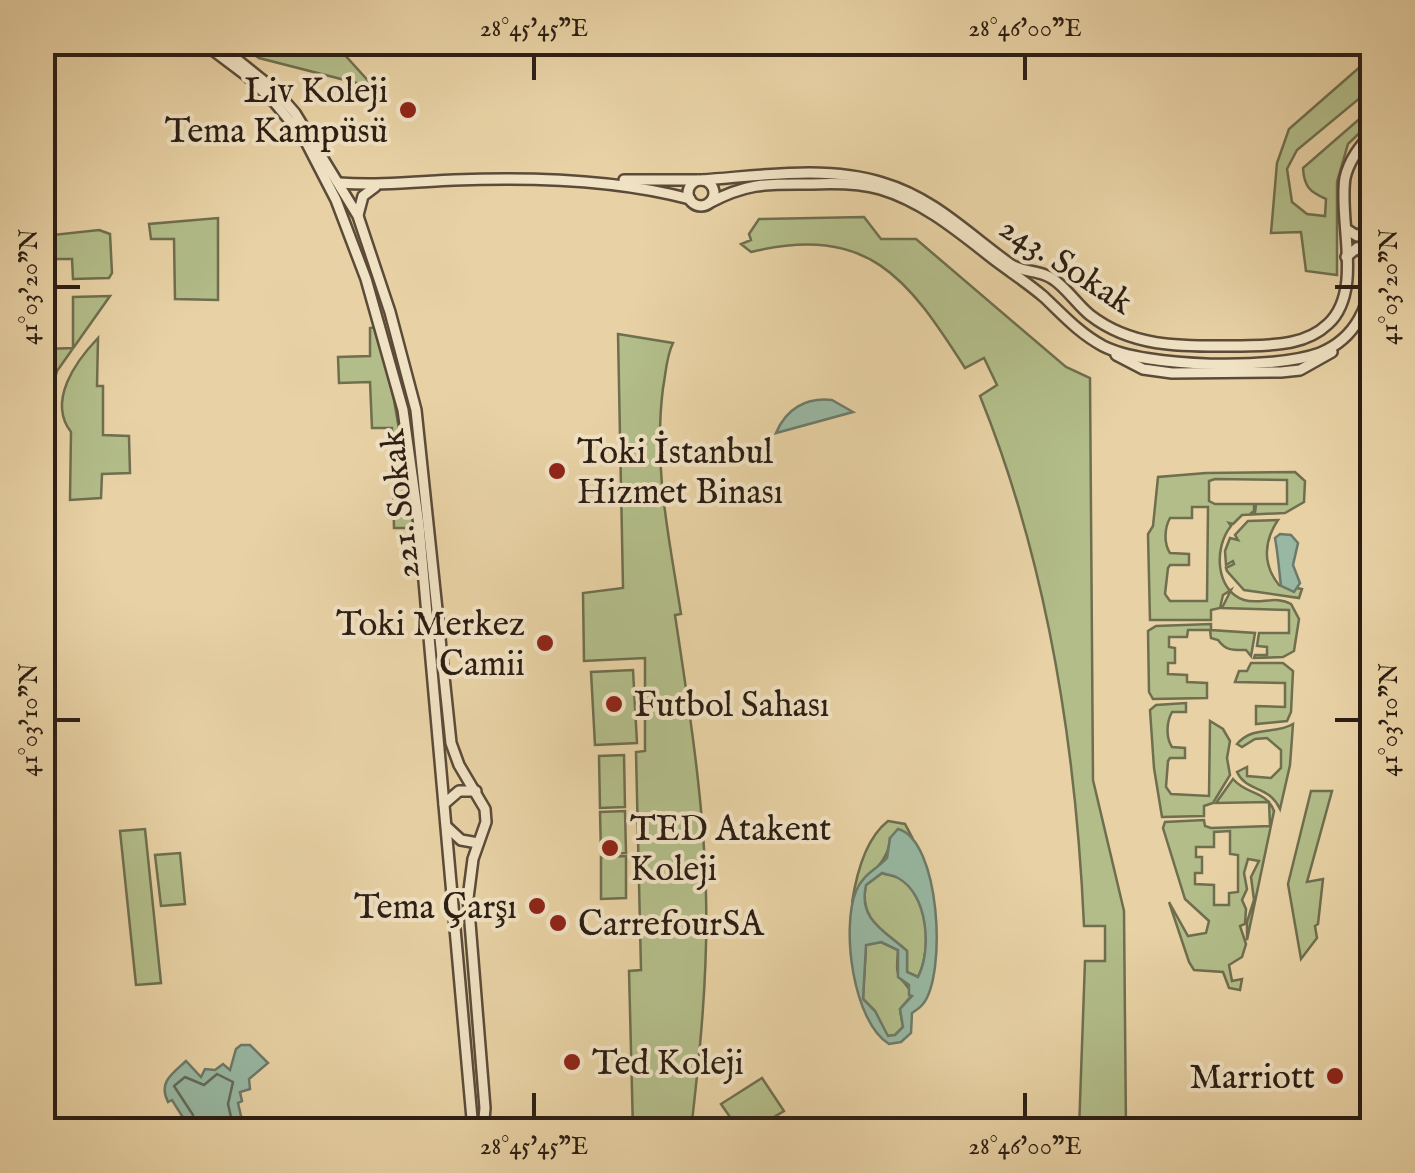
<svg xmlns="http://www.w3.org/2000/svg" width="1415" height="1173" viewBox="0 0 1415 1173" font-family="'IM FELL English',serif">
	<rect width="100%" height="100%" fill="#e8d2a5"/>
	<filter id="stains"><feTurbulence type="fractalNoise" baseFrequency=".002" numOctaves="4"/><feColorMatrix values="0 0 0 0 .2 0 0 0 0 .09 0 0 0 0 .02 0 0 0 .5 -.17"/></filter>
	<radialGradient id="worn" r=".72"><stop offset=".6" stop-color="#630" stop-opacity="0"/><stop offset="1" stop-color="#630" stop-opacity=".3"/></radialGradient>
	<!-- green -->
	<g fill="#b2bd89" stroke="#6f6e4e" stroke-width="2.5" fill-rule="evenodd">
		<polygon points="236,43 334,43 372,85 380,89 259,58"/>
		<path d="M1369,59L1372,62V88L1297,150L1287,169L1292,202L1307,214L1325,216L1326,199C1310,192 1304,187 1303,168L1372,108V121L1348,144L1337,182V275L1306,271L1301,232L1271,233L1277,163L1289,129Z"/>
		<path d="M864,217L881,239H916L1066,367L1090,378L1093,780L1124,911L1126,1130H1079L1085,961H1105V926H1084C1076,746 1048,564 980,396L997,385L984,358L965,368C907,277 868,224 751,252L741,244L751,240L749,234L759,219Z"/>
		<polygon points="218,218 218,300 175,299 174,239 151,239 149,224"/>
		<polygon points="99,230 110,234 112,273 109,278 73,279 72,259 43,259 43,236"/>
		<polygon points="110,296 57,371 50,396 50,384 46,383 45,349 73,348 73,297"/>
		<polygon points="376,327 394,400 416,528 394,528 392,428 372,428 370,382 339,383 338,357 370,356 370,328"/>
		<path d="M618,334L673,343C666,357 666,373 663,388C653,468 669,536 681,614L675,615C689,708 704,801 706,895C708,974 700,1053 691,1130H633L629,971L641,970L636,752L645,751V658L584,661L583,593L623,588Z"/>
		<path d="M98,338L97,386H103V435L129,436L130,473L102,474L101,498L70,500L71,432C47,401 76,361 98,338Z"/>
		<path d="M1295,472L1305,481L1304,502L1285,513L1242,515L1233,524L1229,523L1231,526C1213,548 1216,591 1244,600C1260,605 1276,595 1291,604L1299,619L1294,651L1283,657L1254,658L1255,655H1267V647L1257,646L1259,633H1289V610L1222,608L1231,590L1223,595L1220,608L1211,610V620H1150L1148,534L1153,526L1158,477L1206,473ZM1215,479L1287,480V504H1256L1255,513L1250,514L1254,511V504H1215L1209,501V481ZM1192,507H1208L1207,601H1170L1165,594L1168,568L1170,565H1189V554L1170,553C1164,544 1164,529 1170,518H1192Z"/>
		<path d="M1278,520C1264,541 1262,564 1279,585L1302,589L1299,598L1244,590L1227,571L1226,568L1234,564L1233,561L1226,565L1225,551L1230,538L1238,540L1235,535L1248,521Z"/>
		<path d="M1211,624V630L1255,633L1251,656L1246,650C1233,650 1226,651 1218,640L1211,638L1210,630H1188L1187,637H1169V647L1175,648V663H1168V674L1187,675V682L1207,683V698L1153,699L1149,692L1148,631L1156,626Z"/>
		<polygon points="1251,663 1283,663 1293,671 1291,712 1287,721 1256,724 1256,706 1285,707 1285,683 1235,682 1239,671 1247,671"/>
		<polygon points="633,670 637,743 595,745 591,672"/>
		<path d="M1186,703V712H1172C1166,723 1166,738 1172,747L1185,748V758H1170L1168,761L1166,787L1171,794L1209,796L1210,721L1223,729L1230,741L1227,758L1230,775L1213,803L1204,806V816L1162,817L1154,768L1150,710L1156,705Z"/>
		<path d="M1293,724L1290,765L1280,809C1268,784 1247,793 1237,772L1247,767V776L1271,778L1281,768V750L1267,738L1255,739L1242,747L1237,744C1254,725 1274,735 1293,724Z"/>
		<polygon points="624,755 625,807 600,808 599,756"/>
		<path d="M1233,779C1246,795 1266,790 1274,811L1247,940V922L1254,900L1251,877L1259,861L1248,859L1244,873L1247,889L1242,900L1246,909L1245,924L1240,926L1246,944L1242,957L1229,965L1232,981L1242,979L1240,990L1229,988L1223,972L1194,970L1189,962L1169,902L1188,936L1206,933L1209,921L1185,899L1163,828L1165,822L1204,820L1205,826L1211,828L1270,826L1269,802L1216,803ZM1230,831V854L1238,855V892L1229,893V905H1214V885L1195,884V873H1202V857H1196V847H1214V832Z"/>
		<polygon points="1311,791 1332,791 1307,882 1323,879 1318,924 1315,926 1317,938 1301,959 1288,884"/>
		<polygon points="625,811 626,853 601,854 600,812"/>
		<path d="M888,821L905,824L913,839L910,834L890,838C889,867 861,876 852,903C856,876 865,839 888,821Z"/>
		<polygon points="145,829 161,983 136,985 120,831"/>
		<polygon points="180,853 185,904 161,906 155,855"/>
		<polygon points="626,856 626,898 601,899 601,857"/>
		<path d="M882,873C887,875 893,875 898,877C929,894 932,950 918,977L907,972V951C885,931 858,920 866,885Z"/>
		<path d="M881,942L898,950C898,958 895,971 900,978C906,985 909,986 912,995L900,1009L903,1027L895,1035L887,1036L875,1011L863,999L866,945Z"/>
		<polygon points="762,1078 784,1111 752,1130 739,1130 721,1104"/>
	</g>
	<!-- water -->
	<g fill="#98b8a3" stroke="#6d7a6a" stroke-width="2.5" fill-rule="evenodd">
		<path d="M832,400L853,412L776,433C786,409 806,397 832,400Z"/>
		<path d="M1280,534L1291,535L1298,543L1293,565L1300,583L1294,592L1281,586C1279,570 1278,554 1275,538Z"/>
		<path d="M898,829C940,840 947,974 923,1004C920,1008 916,1010 912,1013L911,1033L901,1042L889,1044C853,1022 841,928 856,891C863,874 876,870 887,858L890,838ZM882,873C887,875 893,875 898,878C928,894 932,950 918,977L907,972V951C885,931 858,920 866,885ZM881,942L898,950V977L909,985V995L912,996L900,1009L903,1027L895,1035L888,1036L875,1011L863,999L866,945Z"/>
		<path d="M241,1045H250L268,1063L249,1079L250,1089L240,1092L242,1101L238,1103L244,1129L248,1130H186L184,1119L172,1100L168,1102C158,1082 172,1074 186,1061L201,1077L205,1069L215,1070L223,1064L230,1070L236,1049Z"/>
	</g>
	<g fill="none" stroke-linecap="round" stroke-linejoin="round">
		<!-- shore -->
		<polyline stroke="#626b5c" stroke-width="2.5" points="193,1130 193,1115 174,1086 185,1077 204,1085 217,1074 233,1082 228,1104 234,1130"/>
		<!-- minor casing -->
		<g stroke="#5b4b38" stroke-width="14">
			<g id="minor">
				<polyline points="202,42 247,76 275,103 304,138 336,200 366,279 403,410 419,525 473,1130"/>
				<polyline points="215,42 275,90 295,113 358,216 390,312 416,410 451,743 459,765 485,809 486,822 473,859 468,898 485,1108 483,1130"/>
				<polyline points="624,180 698,180"/>
				<path d="M702,180C760,176 827,165 883,183C934,198 968,234 1010,264C1022,272 1033,270 1045,275C1062,281 1076,304 1090,315C1135,350 1189,346 1242,346C1272,345 1305,346 1328,324C1364,291 1338,220 1345,178C1349,160 1360,146 1372,133"/>
				<circle cx="701" cy="193" r="13"/>
				<path d="M339,183C377,186 415,182 454,180C530,177 616,179 690,199"/>
				<path d="M709,203C749,182 768,184 812,184C834,183 859,183 880,189C924,202 960,233 996,261C1012,273 1029,284 1044,297C1063,315 1079,333 1103,346C1146,368 1274,370 1320,353C1337,346 1350,335 1359,319C1385,274 1357,216 1372,169"/>
				<polyline points="358,215 363,196 375,187"/>
				<polyline points="1346,229 1357,236 1369,228"/>
				<polyline points="1346,257 1357,248 1369,257"/>
				<polyline points="1116,355 1143,369 1172,373 1281,372 1300,370 1332,352"/>
				<polyline points="444,804 459,791 476,791"/>
				<polyline points="447,827 461,840 478,843"/>
			</g>
		</g>
		<!-- minor -->
		<use href="#minor" stroke="#f0e2c4" stroke-width="9"/>
	</g>
	<!-- ticks -->
	<path fill="none" stroke="#2c1e14" stroke-width="4" d="M534,55V80M1025,55V80M55,287H80M1335,287H1360M55,720H80M1335,720H1360M534,1093V1118M1025,1093V1118"/>
	<!-- markers -->
	<g fill="#8f2418" stroke="#f0e2c4" stroke-width="4">
		<circle cx="408" cy="110" r="10"/>
		<circle cx="557" cy="471" r="10"/>
		<circle cx="545" cy="643" r="10"/>
		<circle cx="614" cy="704" r="10"/>
		<circle cx="610" cy="848" r="10"/>
		<circle cx="537" cy="906" r="10"/>
		<circle cx="558" cy="923" r="10"/>
		<circle cx="572" cy="1062" r="10"/>
		<circle cx="1335" cy="1076" r="10"/>
	</g>
	<g text-anchor="middle" stroke-width="8" stroke-linejoin="round" paint-order="stroke">
		<!-- poi labels -->
		<g font-size="35" fill="#2c1e14" stroke="#f0e2c4" text-anchor="start">
			<text x="388" y="102" text-anchor="end">Liv Koleji<tspan x="388" dy="40">Tema Kampüsü</tspan></text>
			<text x="577" y="463">Toki İstanbul<tspan x="577" dy="40">Hizmet Binası</tspan></text>
			<text x="525" y="635" text-anchor="end">Toki Merkez<tspan x="525" dy="40">Camii</tspan></text>
			<text x="634" y="716">Futbol Sahası</text>
			<text x="630" y="840">TED Atakent<tspan x="630" dy="40">Koleji</tspan></text>
			<text x="517" y="918" text-anchor="end">Tema Çarşı</text>
			<text x="578" y="935">CarrefourSA</text>
			<text x="592" y="1074">Ted Koleji</text>
			<text x="1315" y="1088" text-anchor="end">Marriott</text>
		</g>
		<!-- street labels -->
		<g font-size="35" fill="#2c1e14" stroke="#f0e2c4">
			<text transform="translate(1067 264) rotate(33)" y="12">243. Sokak</text>
			<text transform="translate(399 504) rotate(-96)" y="12">221. Sokak</text>
		</g>
	</g>
	<!-- margin -->
	<rect width="1415" height="1173" fill="none" stroke="#e8d2a5" stroke-width="110"/>
	<rect x="55" y="55" width="1305" height="1063" fill="none" stroke="#2c1e14" stroke-width="4"/>
	<g font-size="25" text-anchor="middle" fill="#2c1e14">
		<text x="534" y="36">28°45'45"E</text>
		<text x="1025" y="36">28°46'00"E</text>
		<text transform="translate(28 287) rotate(-90)" y="9">41°03'20"N</text>
		<text transform="translate(1388 287) rotate(-90)" y="9">41°03'20"N</text>
		<text transform="translate(28 720) rotate(-90)" y="9">41°03'10"N</text>
		<text transform="translate(1388 720) rotate(-90)" y="9">41°03'10"N</text>
		<text x="534" y="1154">28°45'45"E</text>
		<text x="1025" y="1154">28°46'00"E</text>
	</g>
	<rect width="100%" height="100%" filter="url(#stains)"/>
	<rect width="100%" height="100%" fill="url(#worn)"/>
</svg>
